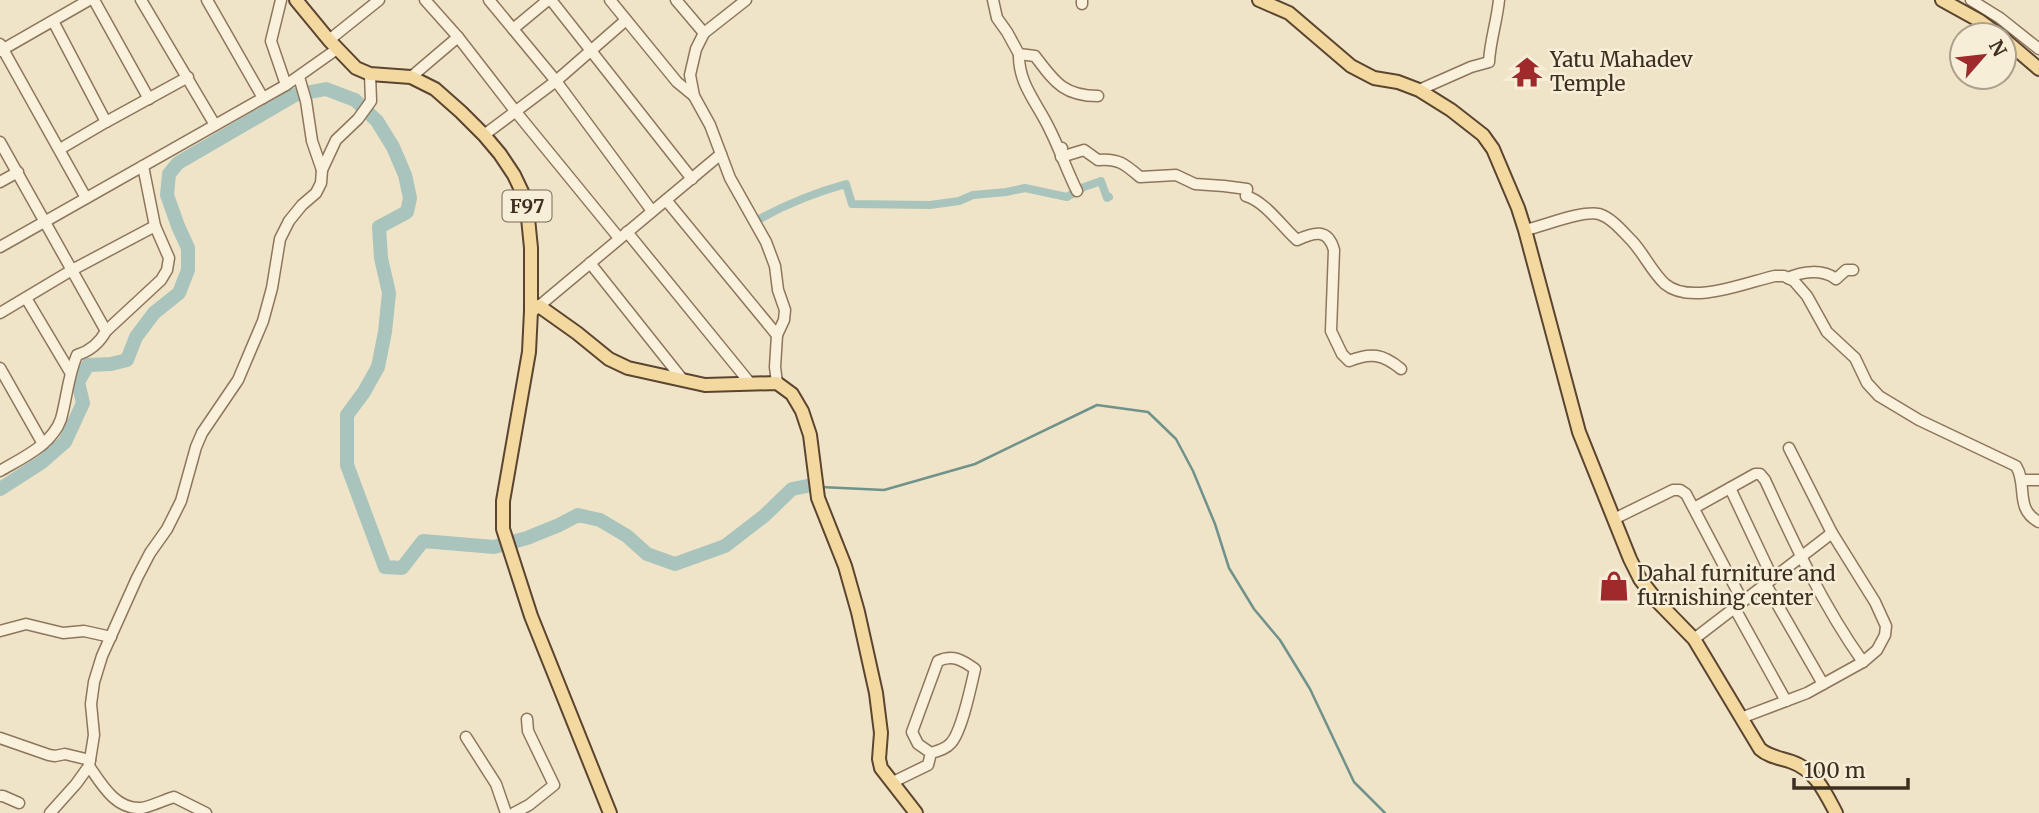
<svg xmlns="http://www.w3.org/2000/svg" width="2039" height="813" viewBox="0 0 2039 813" font-family="Merriweather,serif">
	<rect width="100%" height="100%" fill="#f0e4c8"/>
	<g fill="none" stroke-linecap="round" stroke-linejoin="round">
		<!-- stream -->
		<polyline stroke="#6f938a" stroke-width="2.5" points="821,487 884,490 975,464 1097,405 1148,412 1176,439 1193,471 1215,524 1229,568 1254,609 1280,640 1310,689 1354,782 1385,813"/>
		<!-- canal -->
		<path stroke="#a9c4bc" stroke-width="8" d="M754,222C784,205 813,193 846,184L852,204L930,205L959,201L973,195L1006,192L1025,188L1067,197L1084,187L1101,181L1107,198L1109,197"/>
		<!-- river -->
		<polyline stroke="#a9c4bc" stroke-width="14" points="0,489 42,462 65,442 83,403 78,382 88,365 111,364 127,360 136,337 154,313 179,293 188,270 188,248 178,226 167,195 169,174 178,163 295,95 326,89 355,100 377,121 393,147 405,175 410,198 407,212 379,227 381,258 389,293 385,332 378,367 364,392 347,415 347,465 385,567 402,568 423,541 494,547 527,538 559,525 578,515 600,520 627,536 647,554 675,564 725,546 764,516 792,489 807,486"/>
		<!-- minor casing -->
		<g stroke="#8d765c" stroke-width="13">
			<g id="minor">
				<polyline points="94,0 149,99"/>
				<polyline points="141,0 215,125"/>
				<polyline points="207,0 263,98"/>
				<polyline points="425,0 458,37 516,112 619,238"/>
				<polyline points="489,0 556,81 652,211"/>
				<polyline points="551,0 692,179"/>
				<polyline points="610,0 677,82 694,96"/>
				<polyline points="676,0 704,33"/>
				<polyline points="746,0 704,33 696,49 690,75 694,96 710,125 730,178 766,242 775,266 778,290 785,310 784,320 777,335 775,367 777,383"/>
				<path d="M993,0L997,18L1007,32L1019,54L1035,56C1054,81 1063,96 1098,96"/>
				<polyline points="1971,0 2000,18 2039,49"/>
				<polyline points="1082,4 1082,0"/>
				<polyline points="53,21 106,122 188,77"/>
				<polyline points="513,29 548,0"/>
				<polyline points="329,40 379,0"/>
				<polyline points="0,44 86,198"/>
				<polyline points="0,51 89,0"/>
				<path d="M1019,54C1018,84 1038,104 1050,130C1060,150 1067,171 1077,191"/>
				<polyline points="299,77 306,101 312,141 322,170"/>
				<polyline points="411,77 458,37"/>
				<polyline points="286,85 337,49"/>
				<path d="M1419,90L1471,67L1489,62C1490,41 1497,21 1499,0"/>
				<polyline points="484,135 556,81 626,20"/>
				<polyline points="0,142 106,331"/>
				<path d="M1062,148L1061,157L1084,150L1098,160C1118,158 1125,164 1140,177L1176,175L1195,184L1224,186L1247,189L1246,196C1266,202 1282,227 1297,240C1314,232 1328,228 1334,250L1331,331L1342,354L1349,361C1371,352 1383,354 1401,369"/>
				<polyline points="60,149 106,122"/>
				<polyline points="0,182 18,172"/>
				<polyline points="666,200 777,335"/>
				<path d="M1525,230C1544,226 1582,210 1599,214C1612,218 1623,232 1632,241C1644,254 1652,272 1665,284C1691,306 1747,282 1775,276H1784L1794,281L1807,296L1827,332L1855,358L1867,383L1879,396L1919,420L2016,466C2028,485 2014,509 2039,522"/>
				<polyline points="627,232 750,383"/>
				<polyline points="0,247 286,85 271,41 281,0"/>
				<polyline points="590,263 683,380"/>
				<path d="M1788,278C1802,271 1823,269 1836,279L1846,270H1853"/>
				<polyline points="26,298 70,372"/>
				<polyline points="539,306 721,154"/>
				<polyline points="0,313 72,270 155,226"/>
				<polyline points="0,368 43,444"/>
				<path d="M0,471C22,458 52,445 61,419C67,397 68,376 77,355C90,351 99,344 106,331L161,280L167,270L169,258L155,226L143,166"/>
				<polyline points="2021,480 2039,480"/>
				<polyline points="1730,488 1772,577"/>
				<path d="M1694,508L1755,474H1760L1765,480C1794,543 1823,606 1863,662"/>
				<polyline points="1614,519 1673,490 1680,490 1686,494 1742,600"/>
				<polyline points="1765,583 1823,684"/>
				<polyline points="1734,607 1786,701"/>
				<polyline points="0,631 26,624 63,633 84,631 111,637"/>
				<polyline points="1694,639 1832,533"/>
				<polyline points="1741,718 1807,693 1863,662 1877,650 1885,635 1886,626 1875,602 1832,533 1789,448"/>
				<polyline points="466,737 496,784 506,813"/>
				<polyline points="0,738 49,755 55,756 65,754 90,760"/>
				<path d="M89,766C102,785 116,810 142,808C152,806 164,800 174,797L206,813"/>
				<path d="M893,782L928,765L931,753C938,751 946,749 951,743C962,731 971,686 975,669C962,660 953,654 938,661L912,732L918,744L931,753"/>
				<polyline points="0,796 3,796 19,803"/>
				<polyline points="50,813 76,784 89,766 94,735 91,704 94,682 102,656 137,578 150,553 167,529 181,501 196,447 202,433 238,380 263,321 272,288 280,239 289,221 302,205 316,193 321,183 322,170 336,140 358,119 371,101 370,74"/>
				<polyline points="514,813 529,805 554,785 528,731 527,719"/>
			</g>
		</g>
		<!-- major casing -->
		<g stroke="#5b4430" stroke-width="16">
			<g id="major">
				<polyline points="296,0 329,40 356,68 370,74 411,77 435,89 461,112 484,135 500,154 514,175 523,194 527,208 531,248 531,311 529,352 503,501 503,529 531,616 610,813"/>
				<path d="M1259,0L1289,13L1351,66L1374,78L1398,82L1419,90L1451,110L1483,135L1493,149L1518,208L1525,230L1579,432L1630,559L1640,579L1657,601L1694,639L1760,749C1769,757 1781,758 1792,762C1815,770 1825,792 1836,813"/>
				<polyline points="1942,0 1980,21 1999,35"/>
				<polyline points="2004,39 2039,69"/>
				<polyline points="531,311 539,306 577,333 609,359 628,368 705,385 777,383 792,394 802,411 810,435 818,498 845,566 858,612 876,693 881,733 879,759 881,768 916,813"/>
			</g>
		</g>
		<!-- minor -->
		<use href="#minor" stroke="#faf1dc" stroke-width="10"/>
		<!-- major -->
		<use href="#major" stroke="#f3d9a0" stroke-width="12"/>
	</g>
	<!-- icons -->
	<defs>
		<g id="temple-bare" transform="scale(2.415)"><path d="M0-6L5-2H3V0L6.5 2.5H4V6H1.5V3h-3V6H-4V2.5H-6.5L-3 0V-2H-5Z" fill="#9e2a2b" stroke="#f7eed8" stroke-width="2.5" paint-order="stroke"/></g>
		<g id="shop-bare" transform="scale(2.415)"><path d="M-5-2.5h2.3a2.7 3.5 0 0 1 5.4 0H5L5.5 6h-11ZM-1.5-2.5h3a1.5 2.3 0 0 0-3 0Z" fill="#9e2a2b" stroke="#f7eed8" stroke-width="2.5" paint-order="stroke"/></g>
	</defs>
	<g fill-rule="evenodd">
		<use href="#temple-bare" x="1527" y="72"/>
		<use href="#shop-bare" x="1614" y="586"/>
	</g>
	<g text-anchor="middle" stroke-width="5" stroke-linejoin="round" paint-order="stroke">
		<!-- shield labels -->
		<rect fill="#f7eed8" stroke="#756857" stroke-width="2" x="502.5" y="190.5" width="49" height="31" rx="5"/>
		<g font-size="19" font-weight="bold" fill="#3d2e20">
			<text x="527" y="213">F97</text>
		</g>
		<!-- poi labels -->
		<g font-size="21" fill="#3d2e20" stroke="#f7eed8" text-anchor="start">
			<text x="1550" y="67">Yatu Mahadev<tspan x="1550" dy="24">Temple</tspan></text>
			<text x="1637" y="581">Dahal furniture and<tspan x="1637" dy="24">furnishing center</tspan></text>
		</g>
	</g>
	<!-- north arrow -->
	<g transform="translate(1983 56) rotate(62)"><circle r="33" fill="#f7eed8" stroke="#ada18e" stroke-width="2"/>
	<path d="M0-5L12 26L0 18L-12 26Z" fill="#9e2a2b"/>
	<text y="-10" font-size="19" font-weight="bold" text-anchor="middle" fill="#3d2e20">N</text>
	</g>
	<!-- scale -->
	<path d="M1794 778v10h114v-10" fill="none" stroke="#3d2e20" stroke-width="3.5"/>
	<text x="1804" y="778" font-size="21" fill="#3d2e20" stroke="#f7eed8" stroke-width="5" paint-order="stroke">100 m</text>
</svg>
